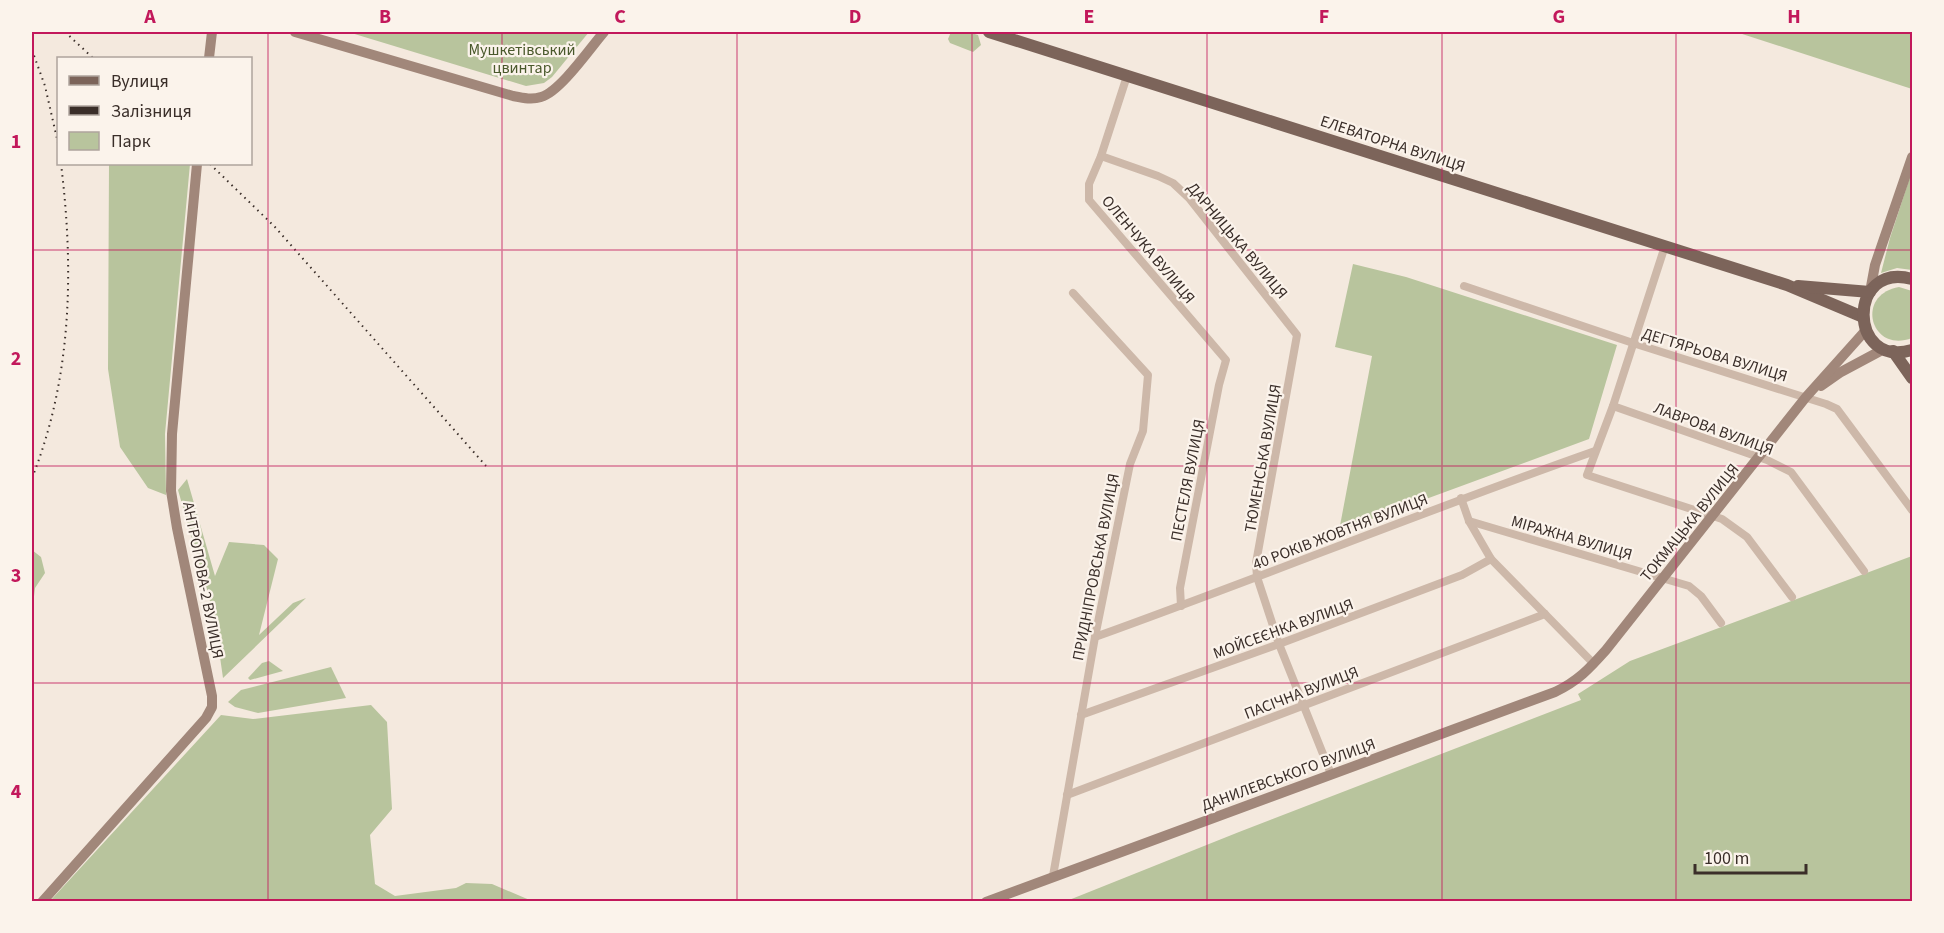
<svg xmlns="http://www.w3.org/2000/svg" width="1944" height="933" viewBox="0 0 1944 933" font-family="'Source Sans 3',sans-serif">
	<rect width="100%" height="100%" fill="#f4e9de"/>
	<!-- green -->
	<g fill="#b8c49d">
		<polygon points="348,32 589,32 552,77 544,83 526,86"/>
		<polygon points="951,32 968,32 978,35 981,45 973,52 950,43 948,39"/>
		<polygon points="1736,32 1912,32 1912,89"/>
		<polygon points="109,164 190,164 165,434 166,495 148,488 120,447 108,369"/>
		<polygon points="1912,171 1912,270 1897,268 1881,273 1890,238"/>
		<polygon points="1353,264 1406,277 1617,345 1589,439 1339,531 1372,356 1335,347"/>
		<path d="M1899,287L1912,291V338C1871,354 1854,295 1899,287Z"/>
		<polygon points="187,479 215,576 229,542 264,545 278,559 259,635 293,603 306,598 223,678 214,615 178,490"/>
		<polygon points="32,550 41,557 45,573 35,588 32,613"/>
		<polygon points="1912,556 1912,901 1064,902 1239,832 1581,700 1578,694 1630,661"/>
		<polygon points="269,661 283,671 250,680 248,678 262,663"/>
		<polygon points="331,667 346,698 258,713 235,707 228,702 241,690"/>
		<polygon points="371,705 387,722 392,809 370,835 375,884 395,896 456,888 466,883 492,884 532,901 50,901 221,715 253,719"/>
	</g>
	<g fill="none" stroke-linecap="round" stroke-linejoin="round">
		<!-- street -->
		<g stroke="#cdb8a9" stroke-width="8">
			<polyline points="1127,76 1101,156 1089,184 1089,200 1226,360 1219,385 1180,588 1181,606"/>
			<polyline points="1101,156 1158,176 1173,183 1189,198 1297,335 1256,563 1257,577 1279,644 1331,774"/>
			<polyline points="1665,246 1613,406 1587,475 1722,519 1747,537 1792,597"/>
			<polyline points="1464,286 1633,343 1826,404 1837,409 1912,510"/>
			<polyline points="1613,406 1767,460 1791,472 1864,571"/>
			<polyline points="1461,498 1469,521 1491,559 1594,664"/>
			<polyline points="1469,521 1689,586 1701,596 1721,623"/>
			<path d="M1095,637C1262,577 1427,510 1595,451"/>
			<polyline points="1081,715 1279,644 1462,575 1491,559"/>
			<polyline points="1067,795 1545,614"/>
			<polyline points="1053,876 1095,637 1130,464 1143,431 1148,375 1073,293"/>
		</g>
		<!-- secondary -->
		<g stroke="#a1877a" stroke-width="10">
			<path d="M295,32L513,96C523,98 532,100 541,97C560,92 591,47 604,32"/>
			<polyline points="209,58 212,32"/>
			<polyline points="1870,292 1875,265 1912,157"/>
			<polyline points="1821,386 1841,372 1884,349"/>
			<polyline points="42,902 206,718 212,707 212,696 177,528 171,491 172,434 197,164"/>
			<path d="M986,902L1555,692C1578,681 1589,669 1606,650L1806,397L1866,330"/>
		</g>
		<!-- primary -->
		<g stroke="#7c645a" stroke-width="12">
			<polyline points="989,32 1787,285 1863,317"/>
			<path d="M1912,279C1847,261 1848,369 1912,350"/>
			<polyline points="1798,286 1870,292"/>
			<polyline points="1893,351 1912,378"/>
		</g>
		<!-- rail -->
		<g stroke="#3a2e29" stroke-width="2" stroke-dasharray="1.5 4.5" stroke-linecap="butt">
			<polyline points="65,32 93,58"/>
			<polyline points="32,50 45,86 58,143"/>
			<polyline points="210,164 275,227 486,466"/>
			<path d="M32,478C72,378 74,269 61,164"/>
		</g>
	</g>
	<!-- grid -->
	<path fill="none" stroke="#c2185b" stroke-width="1.5" stroke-opacity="0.55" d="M268,32V902M502,32V902M737,32V902M972,32V902M1207,32V902M1442,32V902M1676,32V902M32,250H1912M32,466H1912M32,683H1912"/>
	<g text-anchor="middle" stroke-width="4.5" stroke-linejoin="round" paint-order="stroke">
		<!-- park labels -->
		<g font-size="16" fill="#4a592c" stroke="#fbf3eb">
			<text x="522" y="55">Мушкетівський<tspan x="522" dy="18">цвинтар</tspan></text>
		</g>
		<!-- street labels -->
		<g font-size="16" fill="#3a2e29" stroke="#fbf3eb">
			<text transform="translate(1393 143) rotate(18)" y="6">ЕЛЕВАТОРНА ВУЛИЦЯ</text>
			<text transform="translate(1238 240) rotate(50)" y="6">ДАРНИЦЬКА ВУЛИЦЯ</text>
			<text transform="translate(1149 249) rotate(50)" y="6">ОЛЕНЧУКА ВУЛИЦЯ</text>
			<text transform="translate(1715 354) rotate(17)" y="6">ДЕГТЯРЬОВА ВУЛИЦЯ</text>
			<text transform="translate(1714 428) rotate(20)" y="6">ЛАВРОВА ВУЛИЦЯ</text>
			<text transform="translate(1262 458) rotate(-80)" y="6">ТЮМЕНСЬКА ВУЛИЦЯ</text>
			<text transform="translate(1187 480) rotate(-79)" y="6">ПЕСТЕЛЯ ВУЛИЦЯ</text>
			<text transform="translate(1689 522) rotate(-51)" y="6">ТОКМАЦЬКА ВУЛИЦЯ</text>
			<text transform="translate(1340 531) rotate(-21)" y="6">40 РОКІВ ЖОВТНЯ ВУЛИЦЯ</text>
			<text transform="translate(1572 537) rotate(16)" y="6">МІРАЖНА ВУЛИЦЯ</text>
			<text transform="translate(1095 567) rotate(-79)" y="6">ПРИДНІПРОВСЬКА ВУЛИЦЯ</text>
			<text transform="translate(204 580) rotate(79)" y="6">АНТРОПОВА-2 ВУЛИЦЯ</text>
			<text transform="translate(1283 628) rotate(-20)" y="6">МОЙСЕЄНКА ВУЛИЦЯ</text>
			<text transform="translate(1301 692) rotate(-21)" y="6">ПАСІЧНА ВУЛИЦЯ</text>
			<text transform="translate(1288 774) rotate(-20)" y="6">ДАНИЛЕВСЬКОГО ВУЛИЦЯ</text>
		</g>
	</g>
	<!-- border -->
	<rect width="1944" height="933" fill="none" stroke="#fbf3eb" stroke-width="66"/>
	<!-- legend -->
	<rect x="57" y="57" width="195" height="108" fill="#fbf3eb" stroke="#aea49d" stroke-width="1.5"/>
	<rect x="69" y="76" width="30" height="9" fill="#7c645a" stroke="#aea49d" stroke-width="1.5"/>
	<text x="111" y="87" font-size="18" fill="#3a2e29">Вулиця</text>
	<rect x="69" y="106" width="30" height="9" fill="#3a2e29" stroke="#aea49d" stroke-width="1.5"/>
	<text x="111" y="117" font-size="18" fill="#3a2e29">Залізниця</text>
	<rect x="69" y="132" width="30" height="18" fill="#b8c49d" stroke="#aea49d" stroke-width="1.5"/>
	<text x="111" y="147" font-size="18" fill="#3a2e29">Парк</text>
	<!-- scale -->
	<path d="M1695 864v9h111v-9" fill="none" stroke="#3a2e29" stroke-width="3"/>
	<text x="1704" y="864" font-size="18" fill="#3a2e29" stroke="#fbf3eb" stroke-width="4.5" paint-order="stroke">100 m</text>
	<rect x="33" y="33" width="1878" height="867" fill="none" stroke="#c2185b" stroke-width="2"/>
	<g font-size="20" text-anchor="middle" font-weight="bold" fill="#c2185b">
		<text x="150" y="23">A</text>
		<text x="385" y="23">B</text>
		<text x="620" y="23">C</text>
		<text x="855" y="23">D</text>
		<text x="1089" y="23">E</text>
		<text x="1324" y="23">F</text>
		<text x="1559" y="23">G</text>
		<text x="1794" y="23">H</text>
		<text x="16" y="148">1</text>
		<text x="16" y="365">2</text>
		<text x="16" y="582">3</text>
		<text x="16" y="798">4</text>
	</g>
</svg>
